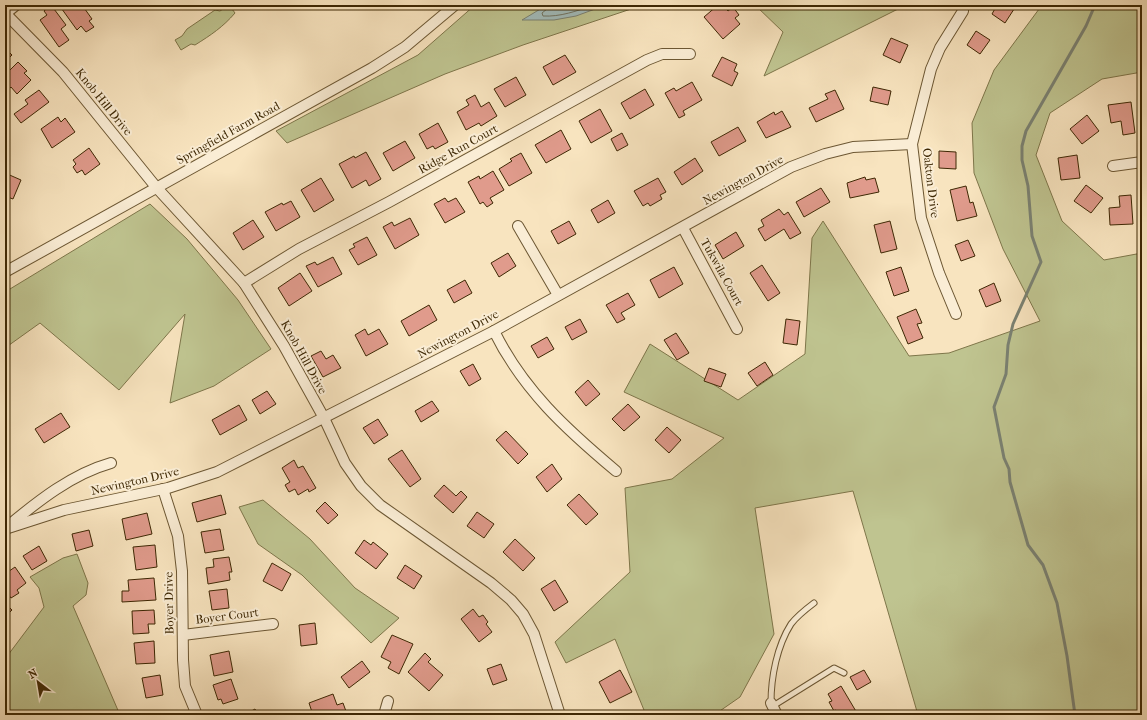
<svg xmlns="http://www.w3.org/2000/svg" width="1147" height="720" viewBox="0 0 1147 720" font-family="'IM FELL French Canon',serif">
	<rect width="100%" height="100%" fill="#f8e4bf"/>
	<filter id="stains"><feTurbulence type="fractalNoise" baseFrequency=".005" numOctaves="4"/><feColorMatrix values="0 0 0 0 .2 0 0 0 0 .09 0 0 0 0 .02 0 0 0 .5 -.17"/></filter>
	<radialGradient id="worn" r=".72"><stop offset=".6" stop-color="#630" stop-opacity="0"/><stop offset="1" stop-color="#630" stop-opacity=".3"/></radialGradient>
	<!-- green -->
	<g fill="#bfc490" stroke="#7e764a">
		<path d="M229,5L235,13C223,27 211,35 195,45L191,44L181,50L175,40L182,36L187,29L215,10L220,11Z"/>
		<polygon points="475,5 643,5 523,45 445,74 287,143 276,131 418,55"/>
		<polygon points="755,5 906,5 764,76 783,32"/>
		<polygon points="1042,5 1142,5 1142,72 1102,79 1050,113 1036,155 1062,221 1104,260 1142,253 1142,715 918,715 853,491 755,508 774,634 740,697 714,715 646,715 615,639 566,663 555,642 630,572 625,488 672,479 724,438 624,392 650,344 738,400 805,354 812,238 823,221 909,356 949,353 1040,321 1003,249 974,173 972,123 994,70"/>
		<polygon points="150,204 187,239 238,300 271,349 214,386 170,403 185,314 119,390 40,323 5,348 5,292"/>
		<polygon points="263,500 310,539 355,588 399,618 371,643 302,575 258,544 239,507"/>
		<polygon points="77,554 88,583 86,595 73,606 120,715 5,715 5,659 44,607 39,588 30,577 63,558"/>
	</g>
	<!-- water -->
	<polygon fill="#a2bcbc" stroke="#7a8172" points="547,5 606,5 576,16 554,20 522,20"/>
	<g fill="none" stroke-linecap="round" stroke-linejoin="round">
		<!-- shore -->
		<path stroke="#707260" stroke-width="1" d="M548,5L547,9L542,13L543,16C560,17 577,11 594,5"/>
		<!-- stream -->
		<polyline stroke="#7a8172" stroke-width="3" points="1075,715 1067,656 1057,603 1043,565 1028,545 1010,482 1009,469 1004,458 994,407 1006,374 1008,345 1013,324 1041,262 1032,236 1028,186 1022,160 1022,146 1026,131 1086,26 1095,5"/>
	</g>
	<!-- building -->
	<g fill="#e09b8c" stroke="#3e2804">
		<polygon points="51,5 66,25 61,29 69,40 59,47 40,20 47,15 44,11"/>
		<polygon points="59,5 82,5 92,19 89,21 94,27 86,32 81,26 77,30"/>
		<polygon points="89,5 98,5 92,10"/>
		<polygon points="718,5 722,5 728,11 733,7 739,15 735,18 740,24 723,39 704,17"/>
		<polygon points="997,5 1016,6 1005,23 992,14"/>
		<polygon points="976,31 990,40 980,54 967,45"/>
		<polygon points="891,38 908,45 900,63 883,55"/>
		<polygon points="5,48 12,55 5,62"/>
		<polygon points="565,55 576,72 553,85 543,67"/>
		<polygon points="722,57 737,64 734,71 738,73 732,86 712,76"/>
		<polygon points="18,62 27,71 24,73 31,80 17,94 11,87 8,90 5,86 5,75"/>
		<polygon points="516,77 526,95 505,107 494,89"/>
		<polygon points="692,82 702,100 683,111 685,115 679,118 665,93 674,88 676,91"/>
		<polygon points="873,87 891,91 888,105 870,101"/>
		<polygon points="645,89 654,105 630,119 621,103"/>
		<polygon points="39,90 49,102 21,123 14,114 28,104 25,100"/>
		<polygon points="835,90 844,109 816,122 809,108 828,99 825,94"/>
		<polygon points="475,95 481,107 489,102 497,116 481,126 479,123 466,130 457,112 469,105 466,100"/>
		<polygon points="1131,102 1135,133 1123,135 1121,121 1111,123 1108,105"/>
		<polygon points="600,109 612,131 591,143 579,121"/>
		<polygon points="782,111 791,127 766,138 757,122 774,112 775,115"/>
		<polygon points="1087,115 1099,131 1082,144 1070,129"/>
		<polygon points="58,117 61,122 65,118 75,132 52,148 41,129"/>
		<polygon points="438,123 448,142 435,149 433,146 427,149 419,134"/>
		<polygon points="738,127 746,141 719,156 711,142"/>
		<polygon points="561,130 571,149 546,163 535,145"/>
		<polygon points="622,133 628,145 617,151 611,139"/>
		<polygon points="405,141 415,158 393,171 383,153"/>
		<polygon points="89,148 100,164 85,175 82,170 77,173 73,167 76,164 73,160"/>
		<polygon points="939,151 956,152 956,169 939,168"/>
		<polygon points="366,152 381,179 369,186 366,180 352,188 339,164 354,156 355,158"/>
		<polygon points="521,153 532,173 509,186 499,169 512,161 510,159"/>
		<polygon points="1077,155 1080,178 1061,180 1058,158"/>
		<polygon points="695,158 703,171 682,185 674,172"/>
		<polygon points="493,171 504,190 490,198 493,203 487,207 483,202 480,204 468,182 479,176 480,179"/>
		<polygon points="5,173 21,180 13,199 5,196"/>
		<polygon points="865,177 866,180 875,178 879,192 850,198 847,183"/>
		<polygon points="321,178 334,200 314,212 301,190"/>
		<polygon points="658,178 666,192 660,195 662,199 650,206 648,203 643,206 634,191"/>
		<polygon points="1086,185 1103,198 1091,213 1074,201"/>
		<polygon points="966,186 970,203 973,202 977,216 957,221 950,190"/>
		<polygon points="821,188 830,202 804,217 796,202"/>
		<polygon points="1131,195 1133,224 1110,225 1109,208 1120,207 1119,196"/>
		<polygon points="445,198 448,202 456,198 465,212 445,223 434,204"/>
		<polygon points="608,200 615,213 598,223 591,210"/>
		<polygon points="291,201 300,217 276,231 265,212 282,203 283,205"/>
		<polygon points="779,209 784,215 788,212 801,233 790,239 784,229 765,241 758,229 764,226 761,220"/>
		<polygon points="410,218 419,235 395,249 383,227 392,222 394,226"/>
		<polygon points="253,220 264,237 243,250 233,233"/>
		<polygon points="569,221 576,234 558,244 551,231"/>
		<polygon points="890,221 897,249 881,253 874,225"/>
		<polygon points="736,232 744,246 723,259 715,245"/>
		<polygon points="367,237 377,255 358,265 349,250 355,247 353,244"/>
		<polygon points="968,240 975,256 961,261 955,245"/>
		<polygon points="508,253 516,266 499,277 491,263"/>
		<polygon points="333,257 342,274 318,287 306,266 315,262 317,265"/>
		<polygon points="762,265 780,293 768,301 750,273"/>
		<polygon points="674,267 683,284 659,298 650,280"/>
		<polygon points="901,267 909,291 894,296 886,272"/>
		<polygon points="300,273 312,291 289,306 278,288"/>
		<polygon points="465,280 472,293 454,303 447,290"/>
		<polygon points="994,283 1001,301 986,307 979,290"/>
		<polygon points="628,293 635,305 621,313 625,319 617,323 606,305"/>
		<polygon points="429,305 437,320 409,336 401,321"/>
		<polygon points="916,309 922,323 917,324 923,338 908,344 897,317"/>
		<polygon points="580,319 587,332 572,340 565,327"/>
		<polygon points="786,319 800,321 797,345 783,343"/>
		<polygon points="365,329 368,335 379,329 388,344 366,356 355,335"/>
		<polygon points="676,333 689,353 677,360 664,340"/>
		<polygon points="547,337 554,349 538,358 531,346"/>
		<polygon points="321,351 326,359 333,355 341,368 323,377 311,356"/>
		<polygon points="765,362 773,375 757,386 748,373"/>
		<polygon points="473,364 481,379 469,386 460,371"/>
		<polygon points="709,368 726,374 721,387 704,381"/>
		<polygon points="588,380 600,394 586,406 575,392"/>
		<polygon points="267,391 276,404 260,414 252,400"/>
		<polygon points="432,401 439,411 421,422 415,411"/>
		<polygon points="628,404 640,417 624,431 612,419"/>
		<polygon points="239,405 247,420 220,435 212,420"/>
		<polygon points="61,413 70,427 44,443 35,429"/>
		<polygon points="378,419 388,435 374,444 363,428"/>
		<polygon points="667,427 681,440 669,453 655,440"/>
		<polygon points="506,431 528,454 518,464 496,440"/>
		<polygon points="402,450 421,479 410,487 388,459"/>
		<polygon points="294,460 298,468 303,466 316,488 309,492 308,489 298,495 295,489 289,492 285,485 290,482 282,468"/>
		<polygon points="552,464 562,479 547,492 536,477"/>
		<polygon points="444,485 456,496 461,491 467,497 453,513 434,496"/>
		<polygon points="579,494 598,514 586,525 567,505"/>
		<polygon points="221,495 226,514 197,522 192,503"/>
		<polygon points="325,502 338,515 328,524 316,511"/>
		<polygon points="477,512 494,524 484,538 467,526"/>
		<polygon points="147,513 152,534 126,540 122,519"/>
		<polygon points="220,529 224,550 205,553 201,532"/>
		<polygon points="89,530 93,546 76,551 72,534"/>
		<polygon points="515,539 535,558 523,571 503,552"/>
		<polygon points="364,540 371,545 373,542 388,554 376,569 355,553"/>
		<polygon points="155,545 157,567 136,570 133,547"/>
		<polygon points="39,546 47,561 32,570 23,556"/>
		<polygon points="229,557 232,572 229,572 230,580 208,584 206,568 214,567 213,559"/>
		<polygon points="272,563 291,574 282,591 263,581"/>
		<polygon points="405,565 422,576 414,589 397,578"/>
		<polygon points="15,567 26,583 17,590 19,593 11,598 5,590 5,574"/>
		<polygon points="154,578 156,600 122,602 122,591 129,591 128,580"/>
		<polygon points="555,580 568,602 554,611 541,589"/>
		<polygon points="227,589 229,608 212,610 209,591"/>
		<polygon points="5,603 12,610 5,617"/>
		<polygon points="473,609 479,617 483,615 488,622 486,624 492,632 479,642 461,619"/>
		<polygon points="154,610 155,624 148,624 149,633 133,634 132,611"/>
		<polygon points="315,623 317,644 301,646 299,625"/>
		<polygon points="392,635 413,644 399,674 388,668 391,662 381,657"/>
		<polygon points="154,641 155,663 136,664 134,643"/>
		<polygon points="229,651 233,672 214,676 210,655"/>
		<polygon points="425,653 431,659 428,662 443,675 429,691 408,672"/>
		<polygon points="362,661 370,672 349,688 341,677"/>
		<polygon points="501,664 507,680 493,685 487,669"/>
		<polygon points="620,670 632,692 610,703 599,682"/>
		<polygon points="864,670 871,682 857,690 850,677"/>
		<polygon points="160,675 163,695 146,698 142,678"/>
		<polygon points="231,679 238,699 223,704 221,699 218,700 213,685"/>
		<polygon points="841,686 857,713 853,715 839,715 836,710 834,711 829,702 832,701 828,694"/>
		<polygon points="333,694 337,705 343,703 347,714 313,715 309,703"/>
		<polygon points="255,709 259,715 244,715"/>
	</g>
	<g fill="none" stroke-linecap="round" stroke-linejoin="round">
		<!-- service casing -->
		<g stroke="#6c5733" stroke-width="7">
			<g id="service">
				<path d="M771,703C771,677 777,646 791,624C798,615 806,609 814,603"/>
				<polyline points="773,706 834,668 844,673"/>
			</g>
		</g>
		<!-- minor casing -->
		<g stroke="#6c5733" stroke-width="12">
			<g id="minor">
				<polyline points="5,13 63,72 156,187 244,283 284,346 324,418 345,463 361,486 380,505 491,583 511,600 523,614 534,634 560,715"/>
				<polyline points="5,14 16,5"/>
				<polyline points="1113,166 1142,162"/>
				<polyline points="518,226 558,295"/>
				<polyline points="683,228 737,329"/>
				<polyline points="5,272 372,68 405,47 455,5"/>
				<polyline points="244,283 299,249 389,202 647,60 662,54 690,54"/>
				<polyline points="956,314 939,273 921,218 912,144 931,69 940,48 963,11"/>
				<path d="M494,331C523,390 566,429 616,471"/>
				<polyline points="163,489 178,536 182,571 183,660 185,686 197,715"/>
				<path d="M8,526C38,501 72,474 111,463"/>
				<polyline points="5,529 64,510 168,488 217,472 494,331 791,167 825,154 853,147 912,144"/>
				<polyline points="183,635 273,624"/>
				<polyline points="771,703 777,715"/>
				<polyline points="384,715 388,701"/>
			</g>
		</g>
		<!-- service -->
		<use href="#service" stroke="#faedd5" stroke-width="5"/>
		<!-- minor -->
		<use href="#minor" stroke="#faedd5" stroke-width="10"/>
	</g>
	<g text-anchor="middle" stroke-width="4" stroke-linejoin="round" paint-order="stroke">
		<!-- street labels -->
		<g font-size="12" fill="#3e2804" stroke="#faedd5">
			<text transform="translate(104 102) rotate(51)" y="4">Knob Hill Drive</text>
			<text transform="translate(228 133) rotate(-29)" y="4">Springfield Farm Road</text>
			<text transform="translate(458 149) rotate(-29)" y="4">Ridge Run Court</text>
			<text transform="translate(743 180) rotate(-29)" y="4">Newington Drive</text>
			<text transform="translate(931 183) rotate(83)" y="4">Oakton Drive</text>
			<text transform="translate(722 272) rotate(61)" y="4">Tukwila Court</text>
			<text transform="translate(458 334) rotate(-28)" y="4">Newington Drive</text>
			<text transform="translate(304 357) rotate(61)" y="4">Knob Hill Drive</text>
			<text transform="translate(135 481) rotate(-13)" y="4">Newington Drive</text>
			<text transform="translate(169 603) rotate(-91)" y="4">Boyer Drive</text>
			<text transform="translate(227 616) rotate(-7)" y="4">Boyer Court</text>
		</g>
	</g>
	<!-- margin -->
	<rect width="1147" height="720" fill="none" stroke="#f8e4bf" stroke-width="20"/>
	<rect x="6" y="6" width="1135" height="708" fill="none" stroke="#3e2804" stroke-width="2"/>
	<rect x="10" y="10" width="1127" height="700" fill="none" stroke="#3e2804"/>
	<!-- north arrow -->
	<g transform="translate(38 682) rotate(329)" stroke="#faedd5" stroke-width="3" paint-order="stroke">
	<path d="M0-3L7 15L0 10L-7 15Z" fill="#3e2804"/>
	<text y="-6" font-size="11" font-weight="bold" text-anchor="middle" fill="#3e2804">N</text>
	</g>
	<rect width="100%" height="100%" filter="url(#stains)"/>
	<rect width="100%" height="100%" fill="url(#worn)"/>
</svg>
